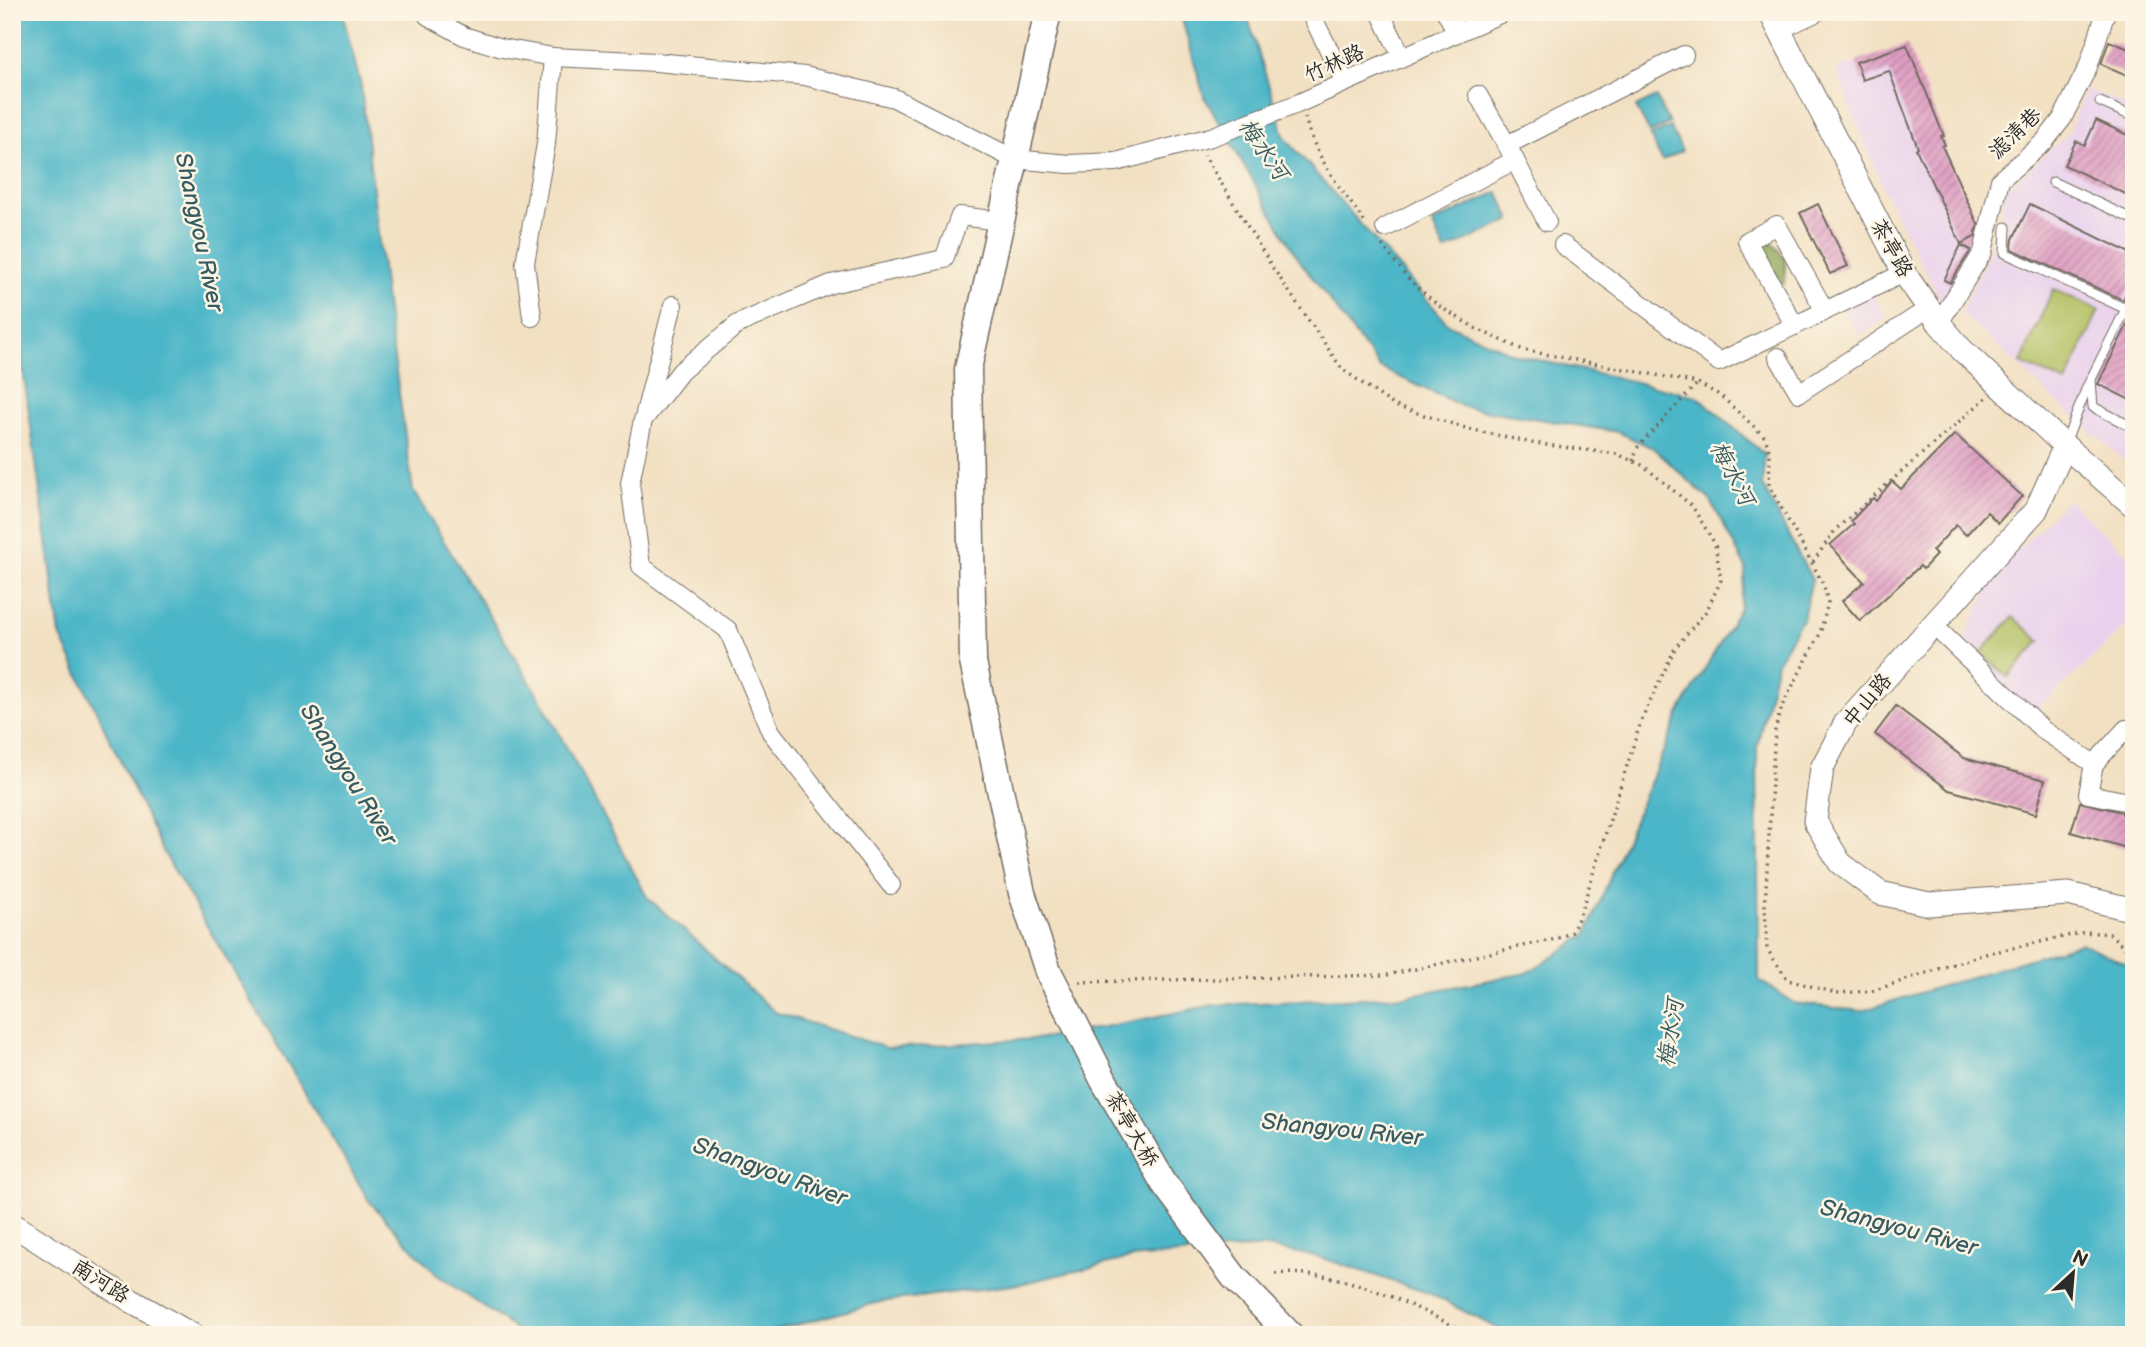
<svg xmlns="http://www.w3.org/2000/svg" width="2146" height="1347" viewBox="0 0 2146 1347" font-family="'Balsamiq Sans','LXGW WenKai TC',sans-serif">
	<defs>
		<pattern id="forest-crowns" width="20" height="18" patternUnits="userSpaceOnUse" patternTransform="scale(1.75)"><rect width="20" height="18" fill="#8ca657"/><path d="M2 6a3 3 0 1 1 6 0M12 15a3 3 0 1 1 6 0" fill="none" stroke="#738748"/></pattern>
		<pattern id="building-hatch" width="6" height="6" patternUnits="userSpaceOnUse" patternTransform="scale(1.75)"><rect width="6" height="6" fill="#df9dc3"/><path d="M-1 1l2-2M0 6l6-6M5 7l2-2" fill="none" stroke="#b5809f"/></pattern>
	</defs>
	<rect width="100%" height="100%" fill="#fcf5e5"/>
	<filter id="ink" filterUnits="userSpaceOnUse"><feTurbulence type="fractalNoise" baseFrequency=".0143" numOctaves="2"/><feDisplacementMap in="SourceGraphic" scale="14" xChannelSelector="R" yChannelSelector="G"/><feConvolveMatrix kernelMatrix="1 2 1 2 8 2 1 2 1" color-interpolation-filters="sRGB"/></filter>
	<filter id="wash" filterUnits="userSpaceOnUse"><feTurbulence type="fractalNoise" baseFrequency=".00686" numOctaves="4" result="noise"/><feDisplacementMap in="SourceGraphic" scale="28" xChannelSelector="R" yChannelSelector="G"/><feGaussianBlur stdDeviation="1.57" result="paint"/><feColorMatrix in="noise" values="0 0 0 0 0 0 0 0 0 0 0 0 0 0 0 0 0 1.4 0 .05"/><feComposite in="paint" operator="in"/></filter>
	<g filter="url(#wash)">
		<rect width="100%" height="100%" fill="#f2e0c2"/>
		<!-- built -->
		<g fill="#e9d1ed">
			<polygon points="1907,45 1944,136 1941,137 1945,145 1943,146 1977,222 1980,221 1985,232 1944,308 1882,186 1836,70"/>
			<polygon points="2087,89 2134,110 2134,468 2066,410 1961,313 1999,231 2004,191 2068,134"/>
			<polygon points="1872,292 1888,318 1859,335 1843,309"/>
			<polygon points="2068,500 2134,561 2134,619 2032,714 1962,642 1986,594 2012,556"/>
		</g>
		<!-- forest -->
		<path fill="url(#forest-crowns)" stroke="#5c6841" stroke-width="2" d="M1767,243H1772C1790,262 1785,261 1784,284C1769,277 1761,257 1767,243Z"/>
		<!-- pitch -->
		<g fill="#b1bf61" stroke="#6e7546" stroke-width="2">
			<polygon points="2053,289 2099,310 2066,383 2021,363"/>
			<polygon points="2013,617 2040,641 2008,677 1981,653"/>
		</g>
		<!-- water -->
		<g fill="#4bb6c8" stroke="#3b707a" stroke-width="2">
			<polygon points="12,12 342,12 361,86 386,303 413,491 541,700 647,897 775,1012 887,1048 1048,1038 1214,1005 1406,996 1527,973 1586,935 1679,714 1740,608 1746,568 1711,501 1653,448 1618,432 1464,407 1380,368 1297,257 1204,96 1180,12 1246,12 1285,138 1449,325 1516,355 1697,396 1765,455 1762,485 1812,580 1803,617 1777,662 1757,747 1759,980 1794,1003 1861,1011 2081,943 2128,964 2134,969 2134,1335 1510,1335 1431,1294 1316,1256 1265,1247 1131,1258 1020,1284 880,1302 759,1335 524,1335 436,1274 369,1201 164,853 60,635 24,377 12,254"/>
			<polygon points="1656,97 1669,123 1650,133 1636,107"/>
			<polygon points="1670,127 1682,151 1662,161 1650,136"/>
			<polygon points="1498,192 1511,220 1445,251 1432,223"/>
		</g>
		<g id="blocks">
			<!-- building -->
			<g fill="url(#building-hatch)">
				<polygon points="2109,41 2134,51 2134,78 2101,64"/>
				<polygon points="1907,45 1944,136 1941,136 1945,145 1942,146 1978,224 1975,237 1961,244 1916,149 1918,148 1889,71 1862,80 1856,62"/>
				<polygon points="2096,120 2134,138 2134,198 2064,165 2076,141 2085,145"/>
				<polygon points="1818,204 1848,266 1830,274 1800,213"/>
				<polygon points="2030,204 2134,255 2134,286 2128,289 2123,300 2012,249 2013,239"/>
				<polygon points="1961,245 1971,250 1950,283 1944,280"/>
				<polygon points="2134,311 2134,402 2098,384"/>
				<polygon points="1955,434 2022,496 1998,523 1987,512 1966,535 1956,525 1932,551 1936,555 1923,569 1920,566 1860,621 1842,601 1864,582 1830,545 1854,524 1851,521 1873,498 1876,501 1892,481 1901,489"/>
				<polygon points="1896,706 1964,758 2045,780 2036,814 1949,790 1875,734"/>
				<polygon points="2080,802 2122,812 2122,814 2134,818 2134,837 2130,849 2071,832"/>
			</g>
		</g>
	</g>
	<g filter="url(#ink)">
		<use href="#blocks" fill-opacity="0" stroke="#716a60" stroke-width="2"/>
		<g fill="none" stroke-linecap="round" stroke-linejoin="round">
			<!-- service casing -->
			<g stroke="#716a60" stroke-width="11">
				<g id="service">
					<polyline points="2100,102 2134,117"/>
					<polyline points="2053,182 2134,220"/>
					<polyline points="2006,227 2005,253 2126,309"/>
					<polyline points="2091,380 2093,407 2134,428"/>
					<polyline points="2065,444 2087,387 2134,293"/>
				</g>
			</g>
			<!-- minor casing -->
			<g stroke="#716a60" stroke-width="20">
				<g id="minor">
					<polyline points="426,12 428,16 464,36 502,48 553,57 656,62 805,76 894,98 1014,159 1069,164 1116,162 1211,137 1297,104 1504,12"/>
					<polyline points="1310,12 1345,82"/>
					<polyline points="1380,12 1402,57"/>
					<polyline points="1446,12 1457,33"/>
					<polyline points="1779,30 1817,12"/>
					<polyline points="1478,95 1507,145"/>
					<polyline points="1547,222 1507,145 1684,55"/>
					<polyline points="1385,228 1515,160"/>
					<polyline points="1563,245 1719,362 1904,273"/>
					<polyline points="532,317 525,263 546,144 553,57"/>
					<polyline points="1939,323 1983,252 2000,180 2044,142 2062,119 2088,67 2106,12"/>
					<polyline points="1795,326 1747,241 1777,225 1825,311"/>
					<polyline points="1778,357 1799,393 1917,316"/>
					<polyline points="645,413 673,305"/>
					<polyline points="1933,625 2043,730 2094,764"/>
					<polyline points="2134,730 2126,729 2094,764 2088,794 2134,803"/>
					<polyline points="891,885 771,732 728,630 641,566 630,483 643,420 681,371 738,324 831,284 944,259 960,216 1000,221"/>
				</g>
			</g>
			<!-- tertiary casing -->
			<g stroke="#716a60" stroke-width="25">
				<g id="tertiary">
					<polyline points="1770,12 1904,273 1939,323 1962,350 2065,446 2134,506"/>
					<polyline points="2065,446 2036,510 1846,722 1822,768 1815,821 1840,863 1880,893 1929,904 2068,894 2134,910"/>
					<polyline points="12,1224 132,1301 192,1335"/>
				</g>
			</g>
			<!-- secondary casing -->
			<g stroke="#716a60" stroke-width="29">
				<polyline id="secondary" points="1048,12 968,369 973,662 1022,893 1048,971 1104,1081 1164,1183 1234,1277 1290,1335"/>
			</g>
			<!-- path -->
			<g stroke="#716a60" stroke-width="3.5" stroke-dasharray="2 5" stroke-linecap="butt">
				<path d="M1305,117C1316,160 1342,190 1367,225"/>
				<polyline points="1382,245 1410,281 1439,306 1475,328 1523,350 1698,383 1721,396 1765,437 1770,454 1769,486 1812,563 1824,586 1828,603 1820,634 1783,704 1775,729 1765,906 1767,949 1788,980 1836,993 1872,991 1981,955 2085,932 2110,934 2134,956"/>
				<polyline points="1633,461 1637,448 1698,383"/>
				<polyline points="1813,562 1835,530 1987,397"/>
				<polyline points="1079,982 1387,975 1556,939 1572,932 1581,912 1641,721 1675,648 1707,610 1721,580 1715,544 1692,506 1644,466 1617,454 1532,443 1469,429 1395,406 1342,369 1273,268 1204,155"/>
				<path d="M1275,1274C1346,1268 1410,1305 1472,1335"/>
			</g>
			<!-- service -->
			<use href="#service" stroke="#fff" stroke-width="9"/>
			<!-- minor -->
			<use href="#minor" stroke="#fff" stroke-width="18"/>
			<!-- tertiary -->
			<use href="#tertiary" stroke="#fff" stroke-width="23"/>
			<!-- secondary -->
			<use href="#secondary" stroke="#fff" stroke-width="26"/>
		</g>
	</g>
	<g text-anchor="middle" stroke-width="5" stroke-linejoin="round" paint-order="stroke">
		<!-- street labels -->
		<g font-size="21" fill="#2b2b2b" stroke="#fcf5e5">
			<text transform="translate(1334 63) rotate(-24)" y="7">竹林路</text>
			<text transform="translate(2015 133) rotate(-44)" y="7">滤清巷</text>
			<text transform="translate(1892 248) rotate(61)" y="7">茶亭路</text>
			<text transform="translate(1867 700) rotate(-50)" y="7">中山路</text>
			<text transform="translate(1132 1129) rotate(60)" y="7">茶亭大桥</text>
			<text transform="translate(101 1281) rotate(32)" y="7">南河路</text>
		</g>
		<!-- water labels -->
		<g font-size="23" font-style="italic" fill="#365c62" stroke="#fcf5e5">
			<text transform="translate(1264 149) rotate(55)" y="8">梅水河</text>
			<text transform="translate(200 232) rotate(78)" y="8">Shangyou River</text>
			<text transform="translate(1733 473) rotate(62)" y="8">梅水河</text>
			<text transform="translate(349 774) rotate(58)" y="8">Shangyou River</text>
			<text transform="translate(1670 1033) rotate(-82)" y="8">梅水河</text>
			<text transform="translate(1342 1129) rotate(6)" y="8">Shangyou River</text>
			<text transform="translate(770 1171) rotate(20)" y="8">Shangyou River</text>
			<text transform="translate(1899 1227) rotate(15)" y="8">Shangyou River</text>
		</g>
	</g>
	<!-- margin -->
	<rect width="2146" height="1347" fill="none" stroke="#fcf5e5" stroke-width="42"/>
	<!-- north arrow -->
	<g transform="translate(2073 1273) rotate(26)" stroke="#fcf5e5" stroke-width="5" paint-order="stroke">
	<path d="M0-5L12 26L0 18L-12 26Z" fill="#2b2b2b"/>
	<text y="-10" font-size="19" font-weight="bold" text-anchor="middle" fill="#2b2b2b">N</text>
	</g>
</svg>
